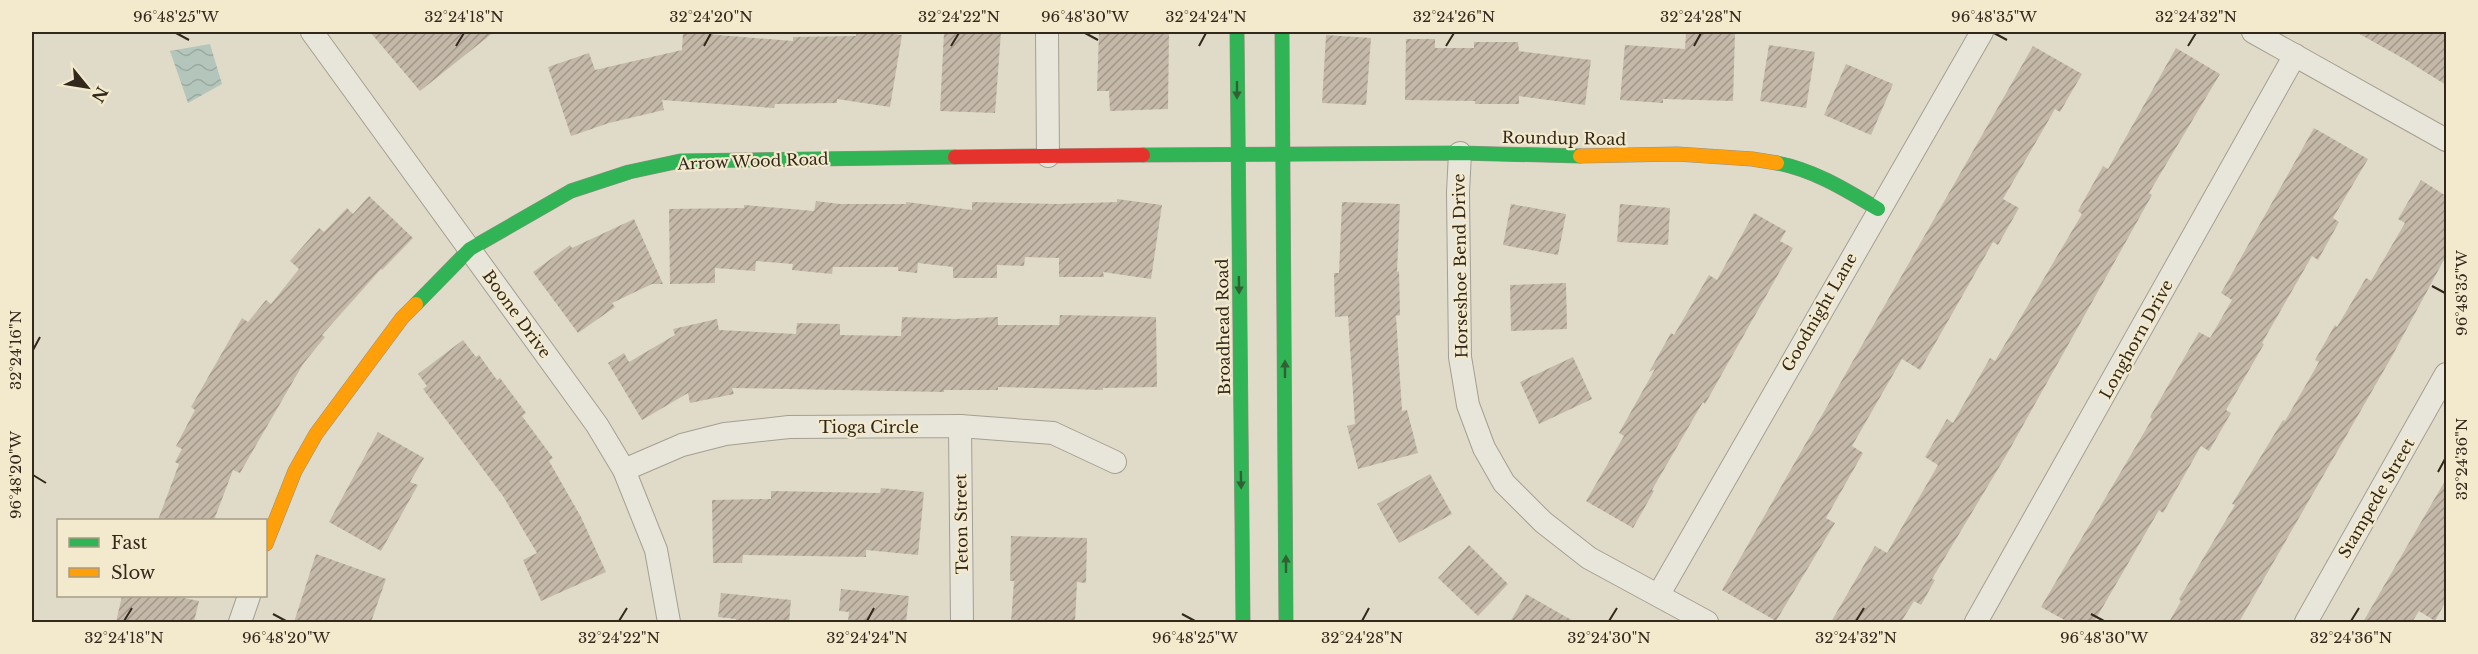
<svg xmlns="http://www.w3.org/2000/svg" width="2478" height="654" viewBox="0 0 2478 654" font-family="'Libre Baskerville',serif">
	<defs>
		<pattern id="water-waves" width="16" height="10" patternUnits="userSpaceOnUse" patternTransform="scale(1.5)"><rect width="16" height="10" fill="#b4c6bb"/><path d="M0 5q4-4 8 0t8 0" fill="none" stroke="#9baaa0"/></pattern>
		<pattern id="building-hatch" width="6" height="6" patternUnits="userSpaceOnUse" patternTransform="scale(1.5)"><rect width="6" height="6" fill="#c4b9a9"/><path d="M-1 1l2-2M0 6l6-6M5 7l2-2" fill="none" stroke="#a09689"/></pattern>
	</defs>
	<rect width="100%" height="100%" fill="#e0dbc8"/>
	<!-- water -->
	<polygon fill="url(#water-waves)" points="210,44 222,84 188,103 170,51"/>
	<!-- building -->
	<g fill="url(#building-hatch)">
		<polygon points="370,32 494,32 420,91"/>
		<polygon points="683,32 793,41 793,37 856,36 857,32 880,32 902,35 890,107 837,99 837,103 775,104 774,108 662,100 664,110 609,123 571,136 548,67 589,53 595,70 682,50"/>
		<polygon points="944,32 1001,32 995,113 940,111"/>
		<polygon points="1099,32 1169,32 1168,109 1110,111 1109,91 1097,91"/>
		<polygon points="1686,32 1735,33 1733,101 1663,99 1663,103 1620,100 1625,45 1685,49"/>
		<polygon points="2356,32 2446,32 2446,85 2406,60"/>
		<polygon points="1326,35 1371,38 1366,105 1322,103"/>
		<polygon points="1406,39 1435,39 1435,48 1474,48 1474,42 1518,42 1519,51 1591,60 1585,105 1519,96 1519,104 1475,104 1475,101 1405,100"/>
		<polygon points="1769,45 1815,52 1806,108 1760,101"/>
		<polygon points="2033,46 2082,74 2060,112 2055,109 2003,199 2019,208 1998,245 1993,242 1920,370 1902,359 1852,446 1863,453 1826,518 1835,523 1776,621 1722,590"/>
		<polygon points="2176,48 2220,74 2149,193 2152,195 2007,454 1932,579 1935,580 1921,605 1914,601 1901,622 1831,622 1875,546 1887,553 1938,465 1925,457 1947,419 1953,423 1990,358 1995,361 2082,214 2078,211 2103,166 2108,169"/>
		<polygon points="1846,64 1893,84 1871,135 1824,115"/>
		<polygon points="2314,128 2368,159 2333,218 2339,222 2318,260 2312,256 2262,343 2264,344 2226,410 2231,413 2209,451 2201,446 2163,513 2159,510 2094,622 2068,622 2041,607 2152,419 2150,417 2199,332 2210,338 2232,300 2221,293"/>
		<polygon points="2421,180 2446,196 2446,256 2391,358 2239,622 2169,622 2181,601 2179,599 2235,505 2232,504 2283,420 2285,421 2319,362 2315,360 2335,325 2337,327 2366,278 2371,281 2405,223 2398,219"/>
		<polygon points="369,196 413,238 382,270 381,269 322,335 325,337 303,364 240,473 233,470 214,520 158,520 179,464 175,462 182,449 176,446 195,410 191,407 242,318 248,322 266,300 271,304 299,269 290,261 319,228 324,232 347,208 353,214"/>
		<polygon points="1117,199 1162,205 1151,279 1103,272 1104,277 1059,277 1059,258 1025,257 1024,266 997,265 997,278 953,278 953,267 918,263 917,273 898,271 898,267 833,267 832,274 792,270 793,264 756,261 755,271 715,268 715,283 670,284 669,209 744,208 744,205 814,211 816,201 840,204 906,204 906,202 972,210 972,202 1058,204 1117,202"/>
		<polygon points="1342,202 1400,204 1397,272 1399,271 1400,315 1396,316 1402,411 1407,410 1418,453 1358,469 1347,426 1355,424 1348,316 1335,317 1334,273 1339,273"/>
		<polygon points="1511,204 1566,214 1558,255 1503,245"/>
		<polygon points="1620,204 1670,208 1668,245 1617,242"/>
		<polygon points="1754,213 1786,231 1780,241 1793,248 1705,404 1703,402 1652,490 1654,491 1633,528 1586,501 1624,436 1619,433 1655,369 1649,372 1671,333 1674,335 1709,275 1717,280"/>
		<polygon points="634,219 663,284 652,284 612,303 615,307 578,333 533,272 570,245 572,248"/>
		<polygon points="1566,283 1567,329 1511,331 1510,285"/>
		<polygon points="1060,315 1156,317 1157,387 1103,388 1103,390 998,387 998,390 944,390 944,392 732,388 734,394 690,403 688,393 642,420 608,363 624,353 629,362 675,335 673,329 717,319 719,330 796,334 797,323 840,324 840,335 901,336 902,317 955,319 998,317 998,325 1059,325"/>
		<polygon points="463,340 476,357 479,355 497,380 500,378 526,413 522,416 553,458 549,461 581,517 606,572 541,601 523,560 537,553 503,496 423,389 427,386 418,374"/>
		<polygon points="1573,357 1592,399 1539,424 1520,382"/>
		<polygon points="378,432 424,458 410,482 418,485 381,551 329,522"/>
		<polygon points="1430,474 1452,514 1399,543 1377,504"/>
		<polygon points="2446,479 2446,601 2435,621 2419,611 2412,622 2363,622"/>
		<polygon points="881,488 924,492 918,555 866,550 866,557 743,555 742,563 713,563 712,500 771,499 771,491 880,493"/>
		<polygon points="1011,536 1087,538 1086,583 1077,582 1075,622 1011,622 1014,581 1010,581"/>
		<polygon points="1469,545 1508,584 1478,616 1438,578"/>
		<polygon points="316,554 386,579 371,622 294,622"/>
		<polygon points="841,589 909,596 906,622 848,622 849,612 839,611"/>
		<polygon points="721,593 791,600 789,622 736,622 736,619 718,617"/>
		<polygon points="1526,594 1575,622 1510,622"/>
		<polygon points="122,596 174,596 199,601 194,622 116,622"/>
	</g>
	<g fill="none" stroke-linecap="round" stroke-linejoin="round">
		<!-- street casing -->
		<g stroke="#a59f92" stroke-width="24">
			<g id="street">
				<polyline points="312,32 597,425 624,470 656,550 669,622"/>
				<polyline points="1047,32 1048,156"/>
				<polyline points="2253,32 2446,140"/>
				<polyline points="1460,153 1458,192 1460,357 1468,405 1484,448 1504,483 1543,522 1589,558 1707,622"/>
				<polyline points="960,426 962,622"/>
				<polyline points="624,470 682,445 725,434 789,427 960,426 1053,433 1115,462"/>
				<polyline points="1659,594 1982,32"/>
				<polyline points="240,622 249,596"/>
				<polyline points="1976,622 2295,55"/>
				<polyline points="2306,622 2446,374"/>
			</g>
		</g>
		<!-- fast casing -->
		<g stroke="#958f82" stroke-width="15">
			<g id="fast">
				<polyline points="1237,32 1243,622"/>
				<polyline points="1282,32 1286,622"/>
				<polyline points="1143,155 1460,153 1580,156"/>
				<path d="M1777,163C1814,170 1846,190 1878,209"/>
				<polyline points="416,304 470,249 571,191 629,172 680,161 955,157"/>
			</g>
		</g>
		<!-- slow casing -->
		<g stroke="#958f82" stroke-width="15">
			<g id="slow">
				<polyline points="1580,156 1677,154 1752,159 1777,163"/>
				<polyline points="266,544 295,471 316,434 402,318 416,304"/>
			</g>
		</g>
		<!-- jam casing -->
		<g stroke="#958f82" stroke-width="15">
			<polyline id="jam" points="955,157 1143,155"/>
		</g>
		<!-- street -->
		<use href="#street" stroke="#e8e5da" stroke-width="22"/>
		<!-- fast -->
		<use href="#fast" stroke="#30b455" stroke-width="14"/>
		<!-- slow -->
		<use href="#slow" stroke="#ff9f0a" stroke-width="14"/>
		<!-- jam -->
		<use href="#jam" stroke="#e5322d" stroke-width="14"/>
	</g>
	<!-- one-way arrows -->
	<defs><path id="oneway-solid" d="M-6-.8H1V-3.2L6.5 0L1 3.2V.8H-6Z" transform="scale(1.5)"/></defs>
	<g fill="#326033">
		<use href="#oneway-solid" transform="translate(1237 90) rotate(90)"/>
		<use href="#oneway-solid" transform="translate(1239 285) rotate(89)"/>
		<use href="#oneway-solid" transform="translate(1285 369) rotate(-90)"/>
		<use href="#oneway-solid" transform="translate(1241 480) rotate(89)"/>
		<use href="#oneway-solid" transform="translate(1286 564) rotate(-90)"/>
	</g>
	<!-- ticks -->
	<path fill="none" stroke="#33281c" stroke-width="2" d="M176,33L189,40M1085,33L1098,40M1994,33L2007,40M456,46L464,33M704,46L711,33M951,46L959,33M1199,46L1206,33M1446,46L1454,33M1694,46L1701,33M2188,46L2196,33M2432,286L2445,293M33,350L40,337M2438,472L2445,459M33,475L46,483M273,614L286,621M1182,614L1195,621M2091,614L2104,621M124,621L132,608M619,621L627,608M867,621L874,608M1362,621L1369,608M1609,621L1617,608M1856,621L1864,608M2351,621L2359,608"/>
	<g text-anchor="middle" stroke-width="4.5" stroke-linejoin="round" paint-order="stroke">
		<!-- street labels -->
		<g font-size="16" fill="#33281c" stroke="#f3eacd">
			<text transform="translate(1564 138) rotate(1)" y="6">Roundup Road</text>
			<text transform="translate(753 161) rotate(-2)" y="6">Arrow Wood Road</text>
			<text transform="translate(1460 266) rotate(-91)" y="6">Horseshoe Bend Drive</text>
			<text transform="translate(1819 312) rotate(-60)" y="6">Goodnight Lane</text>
			<text transform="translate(517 314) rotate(54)" y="6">Boone Drive</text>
			<text transform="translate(1223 327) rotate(-91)" y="6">Broadhead Road</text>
			<text transform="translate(2136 339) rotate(-61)" y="6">Longhorn Drive</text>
			<text x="869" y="433">Tioga Circle</text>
			<text transform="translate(2376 498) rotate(-60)" y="6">Stampede Street</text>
			<text transform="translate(961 524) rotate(-91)" y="6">Teton Street</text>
		</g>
	</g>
	<!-- border -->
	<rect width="2478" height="654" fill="none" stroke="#f3eacd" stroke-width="66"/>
	<!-- legend -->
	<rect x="57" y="519" width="210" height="78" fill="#f3eacd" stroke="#a69c86" stroke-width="1.5"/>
	<rect x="69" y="538" width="30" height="9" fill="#30b455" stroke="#a69c86" stroke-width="1.5"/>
	<text x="111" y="549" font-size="18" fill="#33281c">Fast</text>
	<rect x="69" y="568" width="30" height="9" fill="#ff9f0a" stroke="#a69c86" stroke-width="1.5"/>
	<text x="111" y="579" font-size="18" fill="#33281c">Slow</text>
	<!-- north arrow -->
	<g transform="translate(87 87) rotate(120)" stroke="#f3eacd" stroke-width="4.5" paint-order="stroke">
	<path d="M0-4.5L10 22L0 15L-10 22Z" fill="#33281c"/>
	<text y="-9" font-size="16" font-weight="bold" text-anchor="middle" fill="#33281c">N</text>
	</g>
	<rect x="33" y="33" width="2412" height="588" fill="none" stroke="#33281c" stroke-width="2"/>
	<g font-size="15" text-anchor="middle" fill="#33281c">
		<text x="176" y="22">96°48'25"W</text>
		<text x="464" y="22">32°24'18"N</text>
		<text x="711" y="22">32°24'20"N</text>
		<text x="959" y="22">32°24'22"N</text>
		<text x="1085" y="22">96°48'30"W</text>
		<text x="1206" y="22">32°24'24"N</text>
		<text x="1454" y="22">32°24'26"N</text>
		<text x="1701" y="22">32°24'28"N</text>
		<text x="1994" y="22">96°48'35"W</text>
		<text x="2196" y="22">32°24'32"N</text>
		<text transform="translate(2462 293) rotate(-90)" y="5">96°48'35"W</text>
		<text transform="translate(16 350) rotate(-90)" y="5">32°24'16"N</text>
		<text transform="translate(2462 459) rotate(-90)" y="5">32°24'36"N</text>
		<text transform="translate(16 475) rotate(-90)" y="5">96°48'20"W</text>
		<text x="124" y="643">32°24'18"N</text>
		<text x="286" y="643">96°48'20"W</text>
		<text x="619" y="643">32°24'22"N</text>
		<text x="867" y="643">32°24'24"N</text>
		<text x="1195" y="643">96°48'25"W</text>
		<text x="1362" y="643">32°24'28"N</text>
		<text x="1609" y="643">32°24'30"N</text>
		<text x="1856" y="643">32°24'32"N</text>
		<text x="2104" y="643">96°48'30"W</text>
		<text x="2351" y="643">32°24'36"N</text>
	</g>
</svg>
